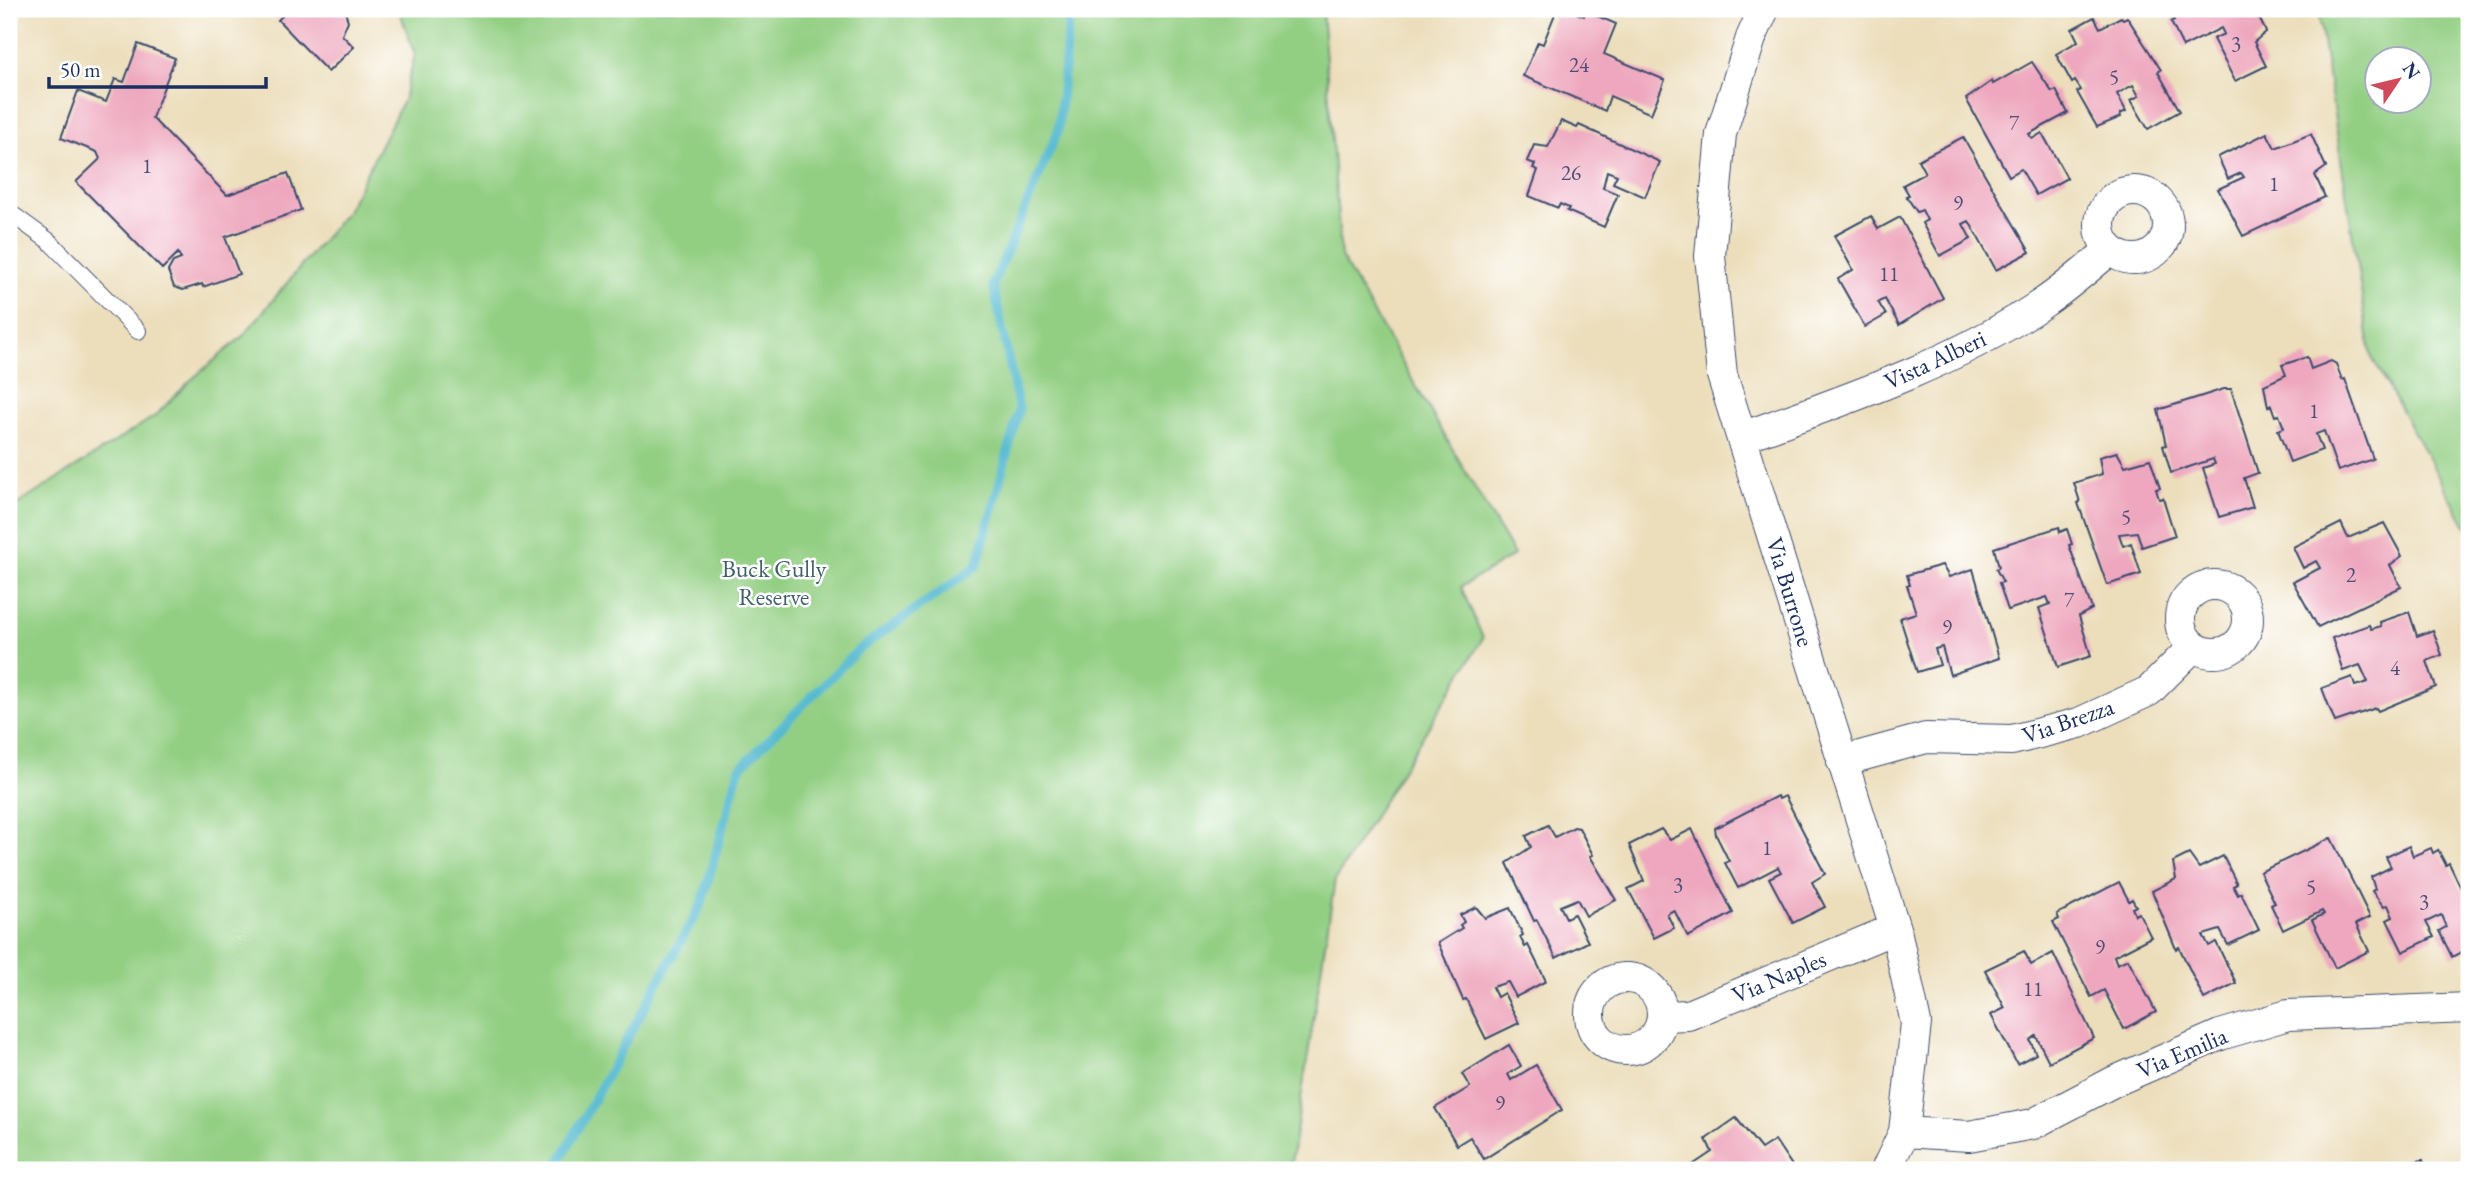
<svg xmlns="http://www.w3.org/2000/svg" width="2478" height="1179" viewBox="0 0 2478 1179" font-family="'EB Garamond',serif">
	<rect width="100%" height="100%" fill="#fff"/>
	<filter id="ink" filterUnits="userSpaceOnUse"><feTurbulence type="fractalNoise" baseFrequency=".0143" numOctaves="2"/><feDisplacementMap in="SourceGraphic" scale="14" xChannelSelector="R" yChannelSelector="G"/><feConvolveMatrix kernelMatrix="1 2 1 2 8 2 1 2 1" color-interpolation-filters="sRGB"/></filter>
	<filter id="wash" filterUnits="userSpaceOnUse"><feTurbulence type="fractalNoise" baseFrequency=".00686" numOctaves="4" result="noise"/><feDisplacementMap in="SourceGraphic" scale="28" xChannelSelector="R" yChannelSelector="G"/><feGaussianBlur stdDeviation="1.57" result="paint"/><feColorMatrix in="noise" values="0 0 0 0 0 0 0 0 0 0 0 0 0 0 0 0 0 1.4 0 .05"/><feComposite in="paint" operator="in"/></filter>
	<g filter="url(#wash)">
		<rect width="100%" height="100%" fill="#ecdebb"/>
		<!-- green -->
		<g fill="#93cf83" stroke="#577f70" stroke-width="2" fill-rule="evenodd">
			<polygon points="399,9 1322,9 1341,257 1514,555 1461,587 1483,638 1335,880 1290,1170 9,1170 9,510 155,416 191,380 243,336 347,211 403,101 415,55"/>
			<path d="M2318,9H2469V531L2371,356ZM2376,60H2418V102H2376Z"/>
		</g>
		<g fill="none" stroke-linecap="round" stroke-linejoin="round">
			<!-- stream -->
			<polyline stroke="#51b8cf" stroke-width="9" points="555,1170 702,903 739,769 858,650 977,566 1019,410 993,284 1058,131 1070,9"/>
		</g>
		<g id="blocks">
			<!-- building -->
			<g fill="#eea7be">
				<polygon points="289,9 344,9 348,21 342,35 354,47 328,72 278,20"/>
				<polygon points="1557,9 1567,9 1584,16 1586,11 1616,24 1604,54 1665,80 1651,114 1610,96 1605,111 1523,76 1538,42 1543,44"/>
				<polygon points="2166,9 2255,9 2266,32 2254,42 2266,66 2235,81 2213,39 2224,34 2221,28 2183,47 2171,22 2174,20"/>
				<polygon points="2094,17 2100,28 2121,17 2123,19 2127,17 2161,70 2158,72 2180,111 2148,129 2131,100 2139,96 2133,85 2117,94 2126,111 2120,114 2121,117 2097,127 2077,92 2081,90 2075,81 2072,83 2056,54 2078,41 2072,29"/>
				<polygon points="138,44 175,58 152,118 227,195 288,173 301,210 225,237 239,274 203,287 202,284 183,290 174,287 168,271 173,262 181,259 178,253 162,269 76,182 100,159 97,152 61,138 78,91 106,102 115,79 124,82"/>
				<polygon points="2032,62 2052,92 2056,90 2068,113 2029,134 2032,139 2042,133 2067,178 2036,195 2021,169 2009,176 1966,99 1992,81 1993,84"/>
				<polygon points="1561,121 1577,128 1579,125 1660,162 1645,197 1613,183 1617,175 1607,171 1603,188 1618,194 1604,227 1567,211 1569,208 1560,204 1558,208 1529,196 1538,170 1533,168 1535,164 1527,161 1534,145 1548,147"/>
				<polygon points="2267,133 2275,148 2311,134 2326,167 2315,175 2325,197 2243,236 2218,189 2244,177 2241,173 2228,179 2218,157"/>
				<polygon points="1963,137 2030,252 1996,270 1969,221 1963,224 1971,239 1940,256 1922,223 1927,220 1922,210 1917,212 1906,196 1909,195 1903,185 1925,173 1918,160"/>
				<polygon points="1871,216 1878,229 1900,217 1943,298 1899,325 1885,299 1878,302 1886,315 1865,327 1838,279 1853,270 1834,236"/>
				<polygon points="2307,357 2311,369 2331,361 2336,364 2342,380 2345,379 2373,459 2338,471 2324,431 2316,434 2322,450 2290,462 2278,430 2284,428 2279,415 2275,416 2271,405 2268,407 2264,385 2286,375 2282,365"/>
				<polygon points="2224,389 2231,389 2258,473 2244,478 2253,507 2219,517 2203,468 2215,464 2213,459 2171,473 2163,446 2166,445 2158,410"/>
				<polygon points="2117,452 2125,466 2150,459 2160,488 2156,489 2159,499 2163,498 2175,536 2142,547 2137,532 2119,534 2123,546 2131,543 2141,574 2107,585 2078,503 2080,502 2074,483 2102,474 2099,457"/>
				<polygon points="2341,523 2348,538 2384,523 2402,556 2390,565 2401,587 2318,627 2293,582 2320,568 2316,561 2303,568 2293,547"/>
				<polygon points="2059,527 2060,532 2067,529 2072,544 2069,545 2092,609 2079,616 2091,656 2058,667 2039,608 2050,604 2047,597 2008,610 1999,583 2003,582 1996,569 1999,567 1994,548"/>
				<polygon points="1942,565 1949,577 1973,569 1999,658 1950,675 1942,647 1935,649 1940,665 1917,672 1900,618 1916,613 1907,585 1910,585 1907,575"/>
				<polygon points="2409,612 2417,636 2433,630 2442,655 2427,661 2436,687 2378,711 2376,708 2335,722 2322,688 2352,677 2355,686 2368,682 2360,665 2343,671 2332,638 2369,625 2371,629 2381,626 2380,622"/>
				<polygon points="1777,796 1779,799 1785,796 1825,874 1812,882 1825,907 1793,923 1769,878 1781,872 1778,867 1738,888 1725,863 1729,861 1716,835 1715,828"/>
				<polygon points="1548,825 1555,837 1574,827 1579,828 1593,855 1590,856 1616,900 1586,916 1577,899 1560,906 1566,918 1574,914 1588,942 1556,958 1537,920 1534,921 1507,863 1531,847 1526,836"/>
				<polygon points="1661,829 1670,840 1692,829 1733,913 1688,937 1674,910 1667,914 1674,928 1654,938 1628,889 1644,881 1629,845"/>
				<polygon points="2331,838 2370,917 2356,924 2369,951 2335,968 2312,920 2324,914 2322,911 2283,930 2271,905 2275,903 2260,872"/>
				<polygon points="2409,846 2413,856 2431,848 2433,853 2438,850 2446,865 2449,863 2469,905 2469,948 2452,957 2439,931 2446,927 2441,915 2426,922 2434,937 2403,952 2387,920 2393,917 2388,905 2384,907 2372,891 2375,889 2371,877 2391,867 2386,857"/>
				<polygon points="2189,854 2199,868 2223,856 2237,884 2233,886 2238,895 2241,893 2259,930 2228,945 2220,930 2203,935 2209,946 2216,942 2236,983 2204,999 2179,947 2176,949 2152,891 2176,879 2173,862"/>
				<polygon points="2119,882 2129,901 2132,899 2136,906 2132,908 2135,915 2139,913 2151,937 2114,956 2117,964 2128,959 2156,1012 2124,1029 2104,990 2091,997 2053,922 2059,919 2057,914"/>
				<polygon points="1476,907 1485,918 1510,908 1523,935 1520,937 1525,947 1528,945 1546,981 1516,997 1508,982 1492,987 1497,997 1504,993 1519,1023 1486,1039 1466,999 1463,1000 1438,943 1462,928 1460,925 1464,922 1460,915"/>
				<polygon points="2024,951 2031,965 2053,953 2094,1038 2049,1062 2036,1036 2030,1040 2036,1054 2017,1064 1991,1015 2005,1008 1985,970"/>
				<polygon points="1509,1045 1521,1066 1508,1074 1511,1080 1536,1065 1562,1110 1484,1159 1470,1137 1457,1145 1435,1108 1470,1087 1462,1074"/>
				<polygon points="1736,1118 1761,1149 1775,1140 1795,1170 1693,1170 1691,1166 1712,1152 1706,1139"/>
				<polygon points="2423,1160 2425,1170 2389,1170 2388,1166"/>
			</g>
		</g>
	</g>
	<g filter="url(#ink)">
		<use href="#blocks" fill-opacity="0" stroke="#3a496c" stroke-width="2"/>
		<g fill="none" stroke-linecap="round" stroke-linejoin="round">
			<!-- lane casing -->
			<g stroke="#3a496c" stroke-width="18">
				<polyline id="lane" points="9,212 49,241 138,331"/>
			</g>
			<!-- street casing -->
			<g stroke="#3a496c" stroke-width="32">
				<g id="street">
					<polyline points="1764,9 1751,38 1721,134 1710,256 1722,375 1897,935 1916,1023 1904,1132 1886,1170"/>
					<circle cx="2134" cy="225" r="34"/>
					<path d="M1742,437C1845,400 1951,365 2043,303C2067,287 2088,268 2110,250"/>
					<circle cx="2214" cy="619" r="34"/>
					<polyline points="1842,761 1926,738 2012,740 2079,723 2149,691 2193,647"/>
					<circle cx="1626" cy="1014" r="36"/>
					<polyline points="1663,1016 1688,1015 1894,929"/>
					<polyline points="1904,1132 1969,1136 2033,1124 2113,1082 2220,1035 2288,1015 2469,1008"/>
				</g>
			</g>
			<!-- lane -->
			<use href="#lane" stroke="#fff" stroke-width="16"/>
			<!-- street -->
			<use href="#street" stroke="#fff" stroke-width="30"/>
		</g>
	</g>
	<g text-anchor="middle" stroke-width="5" stroke-linejoin="round" paint-order="stroke">
		<!-- number labels -->
		<g font-size="21" fill="#504d76">
			<text x="2236" y="51">3</text>
			<text x="1579" y="72">24</text>
			<text x="2114" y="84">5</text>
			<text x="2014" y="130">7</text>
			<text x="147" y="173">1</text>
			<text x="1571" y="180">26</text>
			<text x="2274" y="191">1</text>
			<text x="1958" y="210">9</text>
			<text x="1889" y="281">11</text>
			<text x="2314" y="418">1</text>
			<text x="2126" y="524">5</text>
			<text x="2351" y="582">2</text>
			<text x="2069" y="607">7</text>
			<text x="1947" y="634">9</text>
			<text x="2395" y="675">4</text>
			<text x="1767" y="855">1</text>
			<text x="1678" y="892">3</text>
			<text x="2311" y="894">5</text>
			<text x="2424" y="909">3</text>
			<text x="2100" y="954">9</text>
			<text x="2033" y="996">11</text>
			<text x="1500" y="1110">9</text>
		</g>
		<!-- street labels -->
		<g font-size="24" fill="#1b2f5e" stroke="#fff">
			<text transform="translate(1935 360) rotate(-25)" y="8">Vista Alberi</text>
			<text transform="translate(1790 592) rotate(73)" y="8">Via Burrone</text>
			<text transform="translate(2068 721) rotate(-19)" y="8">Via Brezza</text>
			<text transform="translate(1779 977) rotate(-23)" y="8">Via Naples</text>
			<text transform="translate(2182 1053) rotate(-23)" y="8">Via Emilia</text>
		</g>
		<!-- park labels -->
		<g font-size="24" fill="#3f5f69" stroke="#fff">
			<text x="774" y="577">Buck Gully<tspan x="774" dy="28">Reserve</tspan></text>
		</g>
	</g>
	<!-- margin -->
	<rect width="2478" height="1179" fill="none" stroke="#fff" stroke-width="35"/>
	<!-- north arrow -->
	<g transform="translate(2398 80) rotate(55)"><circle r="33" fill="#ffffff" stroke="#a4acbf" stroke-width="2"/>
	<path d="M0-5L12 26L0 18L-12 26Z" fill="#d1495b"/>
	<text y="-10" font-size="19" font-weight="bold" text-anchor="middle" fill="#1b2f5e">N</text>
	</g>
	<!-- scale -->
	<path d="M49 77v10h217v-10" fill="none" stroke="#1b2f5e" stroke-width="3.5"/>
	<text x="60" y="77" font-size="21" fill="#1b2f5e" stroke="#ffffff" stroke-width="5" paint-order="stroke">50 m</text>
</svg>
